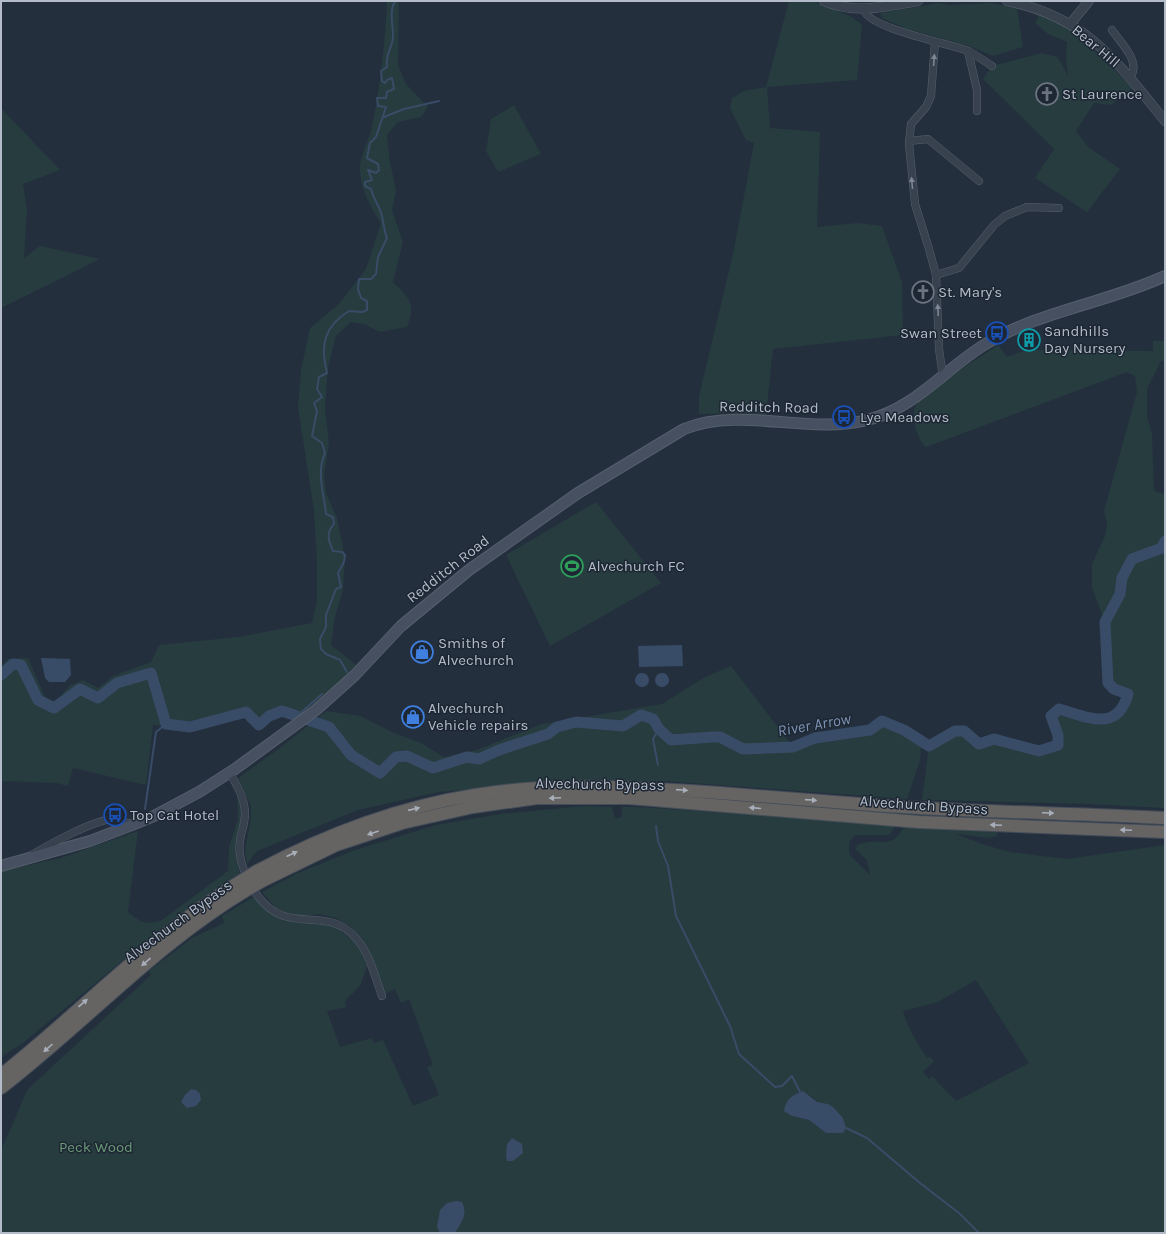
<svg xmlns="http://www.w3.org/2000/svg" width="1166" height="1234" viewBox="0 0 1166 1234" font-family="Karla,sans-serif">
	<rect width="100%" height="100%" fill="#242f3e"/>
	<!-- green -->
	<g fill="#263c3f" fill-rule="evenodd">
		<path d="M387,1H399L398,65L406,84L428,107L421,117L398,122L387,135L390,162L396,190L392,210L403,242L393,282C410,298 416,305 407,327L380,332L364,324L351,322L336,336L328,367L325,408L329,443L324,474L326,493L337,518L345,557L343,590L335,617L331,645L356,665L342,679L338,685L313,706L297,716C279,710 274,713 259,725L246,712L190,727L153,725L146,785L73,768L68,786L56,783L1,781V667L8,659L28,658L45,697L56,702L70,685L83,680L98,688L113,676L151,662L159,645L239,637L312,623L317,600V564L314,511L298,407L301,370L310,328L339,304L366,269L381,223C370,206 361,191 360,170C359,156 370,140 372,126C381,84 385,43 387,1Z"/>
		<polygon points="789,1 813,1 852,17 862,25 857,80 767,87 770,128 820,132 817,227 858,223 882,226 902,282 903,335 773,349 766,415 732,413 699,414 699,396 733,254 754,143 746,140 730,108 732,98 744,91 766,87"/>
		<polygon points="938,3 950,5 990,3 1017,8 1023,47 993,56 969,46 907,29 882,18 880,13"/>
		<polygon points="1040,13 1074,31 1133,88 1111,105 1094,103 1076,131 1088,147 1120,169 1087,212 1035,178 1054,149 983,79 992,66 1042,53 1058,57 1068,76 1066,57 1067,42 1048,34 1035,23"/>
		<polygon points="514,105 541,154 498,172 486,151 491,119"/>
		<polygon points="1,108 60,170 23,184 27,210 24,258 40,246 100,259 1,308"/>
		<path d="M1153,341H1165V361H1161L1147,389V416L1152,434L1154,491L1165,494V808L1089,804L922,800L929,746L955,731H964L979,744L994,739L1039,751L1058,744V735L1051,716L1059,709C1088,717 1118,733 1128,694L1114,689L1108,683L1105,622L1092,588V564L1105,536L1107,525L1104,511L1137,392L1135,376L1127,372L926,447C917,440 910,416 916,405C925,390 981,357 998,345L1007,357L1026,350L1153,351Z"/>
		<polygon points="596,502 661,583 550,646 506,555"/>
		<polygon points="731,666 793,747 815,738 870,730 882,721 922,740 920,760 907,799 665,781 474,789 439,792 358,810 257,851 247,864 245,851 251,817 251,806 238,778 280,748 326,711 360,716 392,732 421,743 444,757 477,750 542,724 662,704 705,677"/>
		<path d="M237,794C240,803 244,812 242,821C238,842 232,851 240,873L144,943L23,1043L1,1057V871L61,858L138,831L128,912C141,923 146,925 162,920L228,871L229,847L238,819Z"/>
		<path d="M584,806L612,807L615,819L622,817V807H638L897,824L889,835H855L849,842V854L870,875L867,860L856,850L857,845C881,835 889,854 905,825L998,831L996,836L989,838L956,834L982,844L1010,852L1067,859L1165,845V1233H1V1147L4,1144L27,1090L151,975L149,971L192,938L224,923L222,916L255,896L276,915L296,923L316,922L333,925L358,944L367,967L360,986L345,1001L346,1007L327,1011L340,1047L372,1038L374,1043L383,1040L413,1106L439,1095L427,1067L433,1065L409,999L401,1003L395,989L385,994L362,938L349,925L333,917L318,914L305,917L287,913L275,907L262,892L298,873L355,850L436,825L500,814ZM976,980L1029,1063L956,1101L932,1076L929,1079L923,1072L934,1061L930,1057L927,1058C917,1043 908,1028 903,1011L938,1002ZM809,1095L817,1102L828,1104L826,1133L809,1120L792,1116Z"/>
	</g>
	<!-- water -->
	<g fill="#394c67">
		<polygon points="682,645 683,666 639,667 638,646"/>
		<polygon points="41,658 70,659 71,675 65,682 49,682 45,678"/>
		<circle cx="662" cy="680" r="7"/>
		<circle cx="642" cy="680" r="7"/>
		<polygon points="191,1089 196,1090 200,1094 201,1100 196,1106 187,1108 181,1102 185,1095"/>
		<path d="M803,1091L817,1102L828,1104L833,1107L843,1118L846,1128L843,1133H826L809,1120L792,1116L784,1111C786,1099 792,1095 803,1091Z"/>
		<polygon points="512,1138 522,1144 523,1153 513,1161 507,1161 506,1156 507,1144"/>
		<path d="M456,1201L462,1202C468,1215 462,1221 455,1233H440L437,1227L440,1210L447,1203Z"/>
	</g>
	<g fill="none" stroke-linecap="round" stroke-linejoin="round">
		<!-- stream -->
		<g stroke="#394c67" stroke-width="2">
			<polyline points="384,117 404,109 439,101"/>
			<polyline points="1162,548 1165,550"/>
			<path d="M347,672L340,660L326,654L321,649L320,639L326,627V615L336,589L341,587L338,573L344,562L345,555L342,552L333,551C328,540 326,533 334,524L333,517L326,514C324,493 316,473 325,453L322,443L312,436L317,411L314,403L322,397L317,389L319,377L327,373C320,345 324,326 349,311L362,312L367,310V301L361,298L358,289L359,279H371L376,274L378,257L387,238C383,229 384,219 380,210C377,203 373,197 371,189L365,186V182L372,180L368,170L376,173L379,170L378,164L367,158L370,143L376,137L386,107L378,106L377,98H386L387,92L394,89L392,78L387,80L385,83L382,81L381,71L387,67C385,52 393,48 393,36C393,25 389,11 395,1"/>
			<polyline points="297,716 322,694"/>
			<polyline points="658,765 653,739 659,729"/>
			<polyline points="145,809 156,732 166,724"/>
			<polyline points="656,826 658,841 668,866 676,916 730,1026 739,1054 775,1087 782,1086 792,1076 800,1092"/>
			<polyline points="846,1128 867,1138 920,1183 959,1213 979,1233"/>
		</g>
		<!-- river -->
		<path stroke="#394c67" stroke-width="11" d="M1,675L13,664L21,665L38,700L54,708L80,689L98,698L117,683L151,673L166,724L190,727L246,712L259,725L269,716L282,711L329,727L351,755L380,773L396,757L407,756L433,768L467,757L479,759L499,750L548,734L557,727L576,722L623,726L641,715L653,719L659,729L671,740L712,737H720L743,749L793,747L815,738L870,730L882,721L904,730L929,746L955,731H964L979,744L994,739L1039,751L1058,745V735L1051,716L1059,709C1088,717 1117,733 1128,694L1114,689L1108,683L1105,622L1120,594L1122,578L1132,559L1162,548L1165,541"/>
		<!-- minor casing -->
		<g stroke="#565f6c" stroke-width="8">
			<g id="minor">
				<path d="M864,10C868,28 950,44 968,51C976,55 984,61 992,66"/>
				<path d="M1112,30C1120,42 1142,62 1130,77"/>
				<polyline points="935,42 931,96 926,107 911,124 909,144 915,204 929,249 936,275 939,349 943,377"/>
				<polyline points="968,51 977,90 977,111"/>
				<polyline points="909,141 928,139 979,181"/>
				<polyline points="936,275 959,268 994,225 1005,216 1027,207 1059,208"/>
				<path d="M229,772C237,785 245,799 245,814C245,824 241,832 240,841C237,860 247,879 257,895C288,938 326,903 356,938C370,954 375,977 382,996"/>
				<path d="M32,855C48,845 95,819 114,819C119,819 127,823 132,825"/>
			</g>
		</g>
		<!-- tertiary casing -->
		<g stroke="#565f6c" stroke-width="10">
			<g id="tertiary">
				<path d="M824,1C855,15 886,6 918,1"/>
				<path d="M1007,1C1087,17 1117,62 1165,121"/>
				<polyline points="1070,24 1089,1"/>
			</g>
		</g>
		<!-- secondary casing -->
		<g stroke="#565f6c" stroke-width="12">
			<path id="secondary" d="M1,866L90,841L132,825L154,816L199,792L235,769L316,710L355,675L401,626L469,570L578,493L684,429C743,406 807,435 867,420C914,409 945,369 984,345C1038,311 1107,303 1165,276"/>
		</g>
		<!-- trunk casing -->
		<g stroke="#434c59" stroke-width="14">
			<g id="trunk">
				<path d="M257,871C325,835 399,807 475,795C552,782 629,787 706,792C762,796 818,801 873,805C970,812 1068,813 1165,818"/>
				<polyline points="262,881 336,845 402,823 473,807 537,798 629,798 919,822 1165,832"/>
				<path d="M1,1075C82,1011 152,935 241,881"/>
				<path d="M1,1088C84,1024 155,945 245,891"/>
			</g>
		</g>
		<!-- minor -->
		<use href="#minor" stroke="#38414e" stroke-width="7"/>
		<!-- tertiary -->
		<use href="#tertiary" stroke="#38414e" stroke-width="9"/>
		<!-- secondary -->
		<use href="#secondary" stroke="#465061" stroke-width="10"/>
		<!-- trunk -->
		<use href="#trunk" stroke="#656462" stroke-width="12"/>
		<!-- trunk-bridge casing -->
		<g stroke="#434c59" stroke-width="14" stroke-linecap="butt">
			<g id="trunk-bridge">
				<polyline points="241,881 257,871"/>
				<polyline points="245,891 262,881"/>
			</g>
		</g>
		<!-- trunk-bridge -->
		<use href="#trunk-bridge" stroke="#656462" stroke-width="12"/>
	</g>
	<!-- one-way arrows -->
	<defs><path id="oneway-solid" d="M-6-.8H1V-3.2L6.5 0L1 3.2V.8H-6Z"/></defs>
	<g fill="#7c8592">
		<use href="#oneway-solid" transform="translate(934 60) rotate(-86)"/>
		<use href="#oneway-solid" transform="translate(912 183) rotate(-95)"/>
		<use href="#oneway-solid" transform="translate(938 310) rotate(-93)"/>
	</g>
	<g fill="#a8afba">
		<use href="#oneway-solid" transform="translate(682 790) rotate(4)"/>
		<use href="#oneway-solid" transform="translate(555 798) rotate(178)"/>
		<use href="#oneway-solid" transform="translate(811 800) rotate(4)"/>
		<use href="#oneway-solid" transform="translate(755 808) rotate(-175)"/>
		<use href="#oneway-solid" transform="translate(414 809) rotate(-13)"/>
		<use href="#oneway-solid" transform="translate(1048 813) rotate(2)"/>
		<use href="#oneway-solid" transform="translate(996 825) rotate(-178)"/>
		<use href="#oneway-solid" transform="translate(1126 830) rotate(-178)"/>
		<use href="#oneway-solid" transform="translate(373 833) rotate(161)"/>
		<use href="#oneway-solid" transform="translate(292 854) rotate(-25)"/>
		<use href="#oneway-solid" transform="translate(146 962) rotate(139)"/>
		<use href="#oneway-solid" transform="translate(83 1003) rotate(-41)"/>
		<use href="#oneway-solid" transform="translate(48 1048) rotate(138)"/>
	</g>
	<!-- icons -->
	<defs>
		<g id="church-ring" transform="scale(1.15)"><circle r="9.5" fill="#1d2633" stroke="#6b7280" stroke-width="1.5"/><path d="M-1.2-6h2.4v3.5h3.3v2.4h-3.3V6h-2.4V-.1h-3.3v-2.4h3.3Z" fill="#6b7280"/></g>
		<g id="bus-ring" transform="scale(1.15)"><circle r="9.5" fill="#1d2633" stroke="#1a4fb4" stroke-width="1.5"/><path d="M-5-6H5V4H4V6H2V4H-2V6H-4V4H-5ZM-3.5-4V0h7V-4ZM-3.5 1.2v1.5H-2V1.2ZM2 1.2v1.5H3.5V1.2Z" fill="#1a4fb4"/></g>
		<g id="building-ring" transform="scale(1.15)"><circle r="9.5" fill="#1d2633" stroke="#0f9aa8" stroke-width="1.5"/><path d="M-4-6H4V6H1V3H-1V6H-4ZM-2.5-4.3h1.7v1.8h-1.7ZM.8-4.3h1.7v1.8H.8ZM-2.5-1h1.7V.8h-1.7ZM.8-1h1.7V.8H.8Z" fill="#0f9aa8"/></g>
		<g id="stadium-ring" transform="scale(1.15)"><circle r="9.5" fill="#1d2633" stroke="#2e9e5b" stroke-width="1.5"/><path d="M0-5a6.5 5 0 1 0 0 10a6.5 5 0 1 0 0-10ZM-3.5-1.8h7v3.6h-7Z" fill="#2e9e5b"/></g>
		<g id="shop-ring" transform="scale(1.15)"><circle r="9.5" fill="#1d2633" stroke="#3f7fe0" stroke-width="1.5"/><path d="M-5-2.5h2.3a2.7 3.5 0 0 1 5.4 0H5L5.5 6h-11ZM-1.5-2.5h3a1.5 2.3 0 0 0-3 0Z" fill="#3f7fe0"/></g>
	</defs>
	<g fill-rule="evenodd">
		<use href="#church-ring" x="1047" y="94"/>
		<use href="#church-ring" x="923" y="292"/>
		<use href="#bus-ring" x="997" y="333"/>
		<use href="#building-ring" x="1029" y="340"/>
		<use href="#bus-ring" x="844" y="417"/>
		<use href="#stadium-ring" x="572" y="566"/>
		<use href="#shop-ring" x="422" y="652"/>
		<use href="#shop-ring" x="413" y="717"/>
		<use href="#bus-ring" x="115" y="815"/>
	</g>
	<g text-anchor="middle" stroke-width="3" stroke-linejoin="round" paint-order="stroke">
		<!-- street labels -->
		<g font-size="15" fill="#b4bcc9" stroke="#1d2633">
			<text transform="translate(1096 46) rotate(40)" y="5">Bear Hill</text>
			<text transform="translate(769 407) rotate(1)" y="5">Redditch Road</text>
			<text transform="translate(448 569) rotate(-38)" y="5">Redditch Road</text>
			<text transform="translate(600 784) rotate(1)" y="5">Alvechurch Bypass</text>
			<text transform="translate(924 805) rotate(4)" y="5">Alvechurch Bypass</text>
			<text transform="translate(178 921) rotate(-36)" y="5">Alvechurch Bypass</text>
		</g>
		<!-- poi labels -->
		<g font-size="15" fill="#b4bcc9" stroke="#1d2633" text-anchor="start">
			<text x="1062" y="99">St Laurence</text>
			<text x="938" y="297">St. Mary's</text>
			<text x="1044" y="336">Sandhills<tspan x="1044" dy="17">Day Nursery</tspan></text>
			<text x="982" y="338" text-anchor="end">Swan Street</text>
			<text x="860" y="422">Lye Meadows</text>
			<text x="588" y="571">Alvechurch FC</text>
			<text x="438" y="648">Smiths of<tspan x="438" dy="17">Alvechurch</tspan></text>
			<text x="428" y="713">Alvechurch<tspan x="428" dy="17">Vehicle repairs</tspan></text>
			<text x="130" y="820">Top Cat Hotel</text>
		</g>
		<!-- park labels -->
		<g font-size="15" fill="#6b9a76" stroke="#1d2633">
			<text x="96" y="1152">Peck Wood</text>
		</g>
		<!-- water labels -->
		<g font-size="16" font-style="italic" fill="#7c92b1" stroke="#1d2633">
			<text transform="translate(814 724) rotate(-10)" y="6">River Arrow</text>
		</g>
	</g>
	<!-- border -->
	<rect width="1166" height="1234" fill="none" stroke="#b4bcc9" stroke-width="4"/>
</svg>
